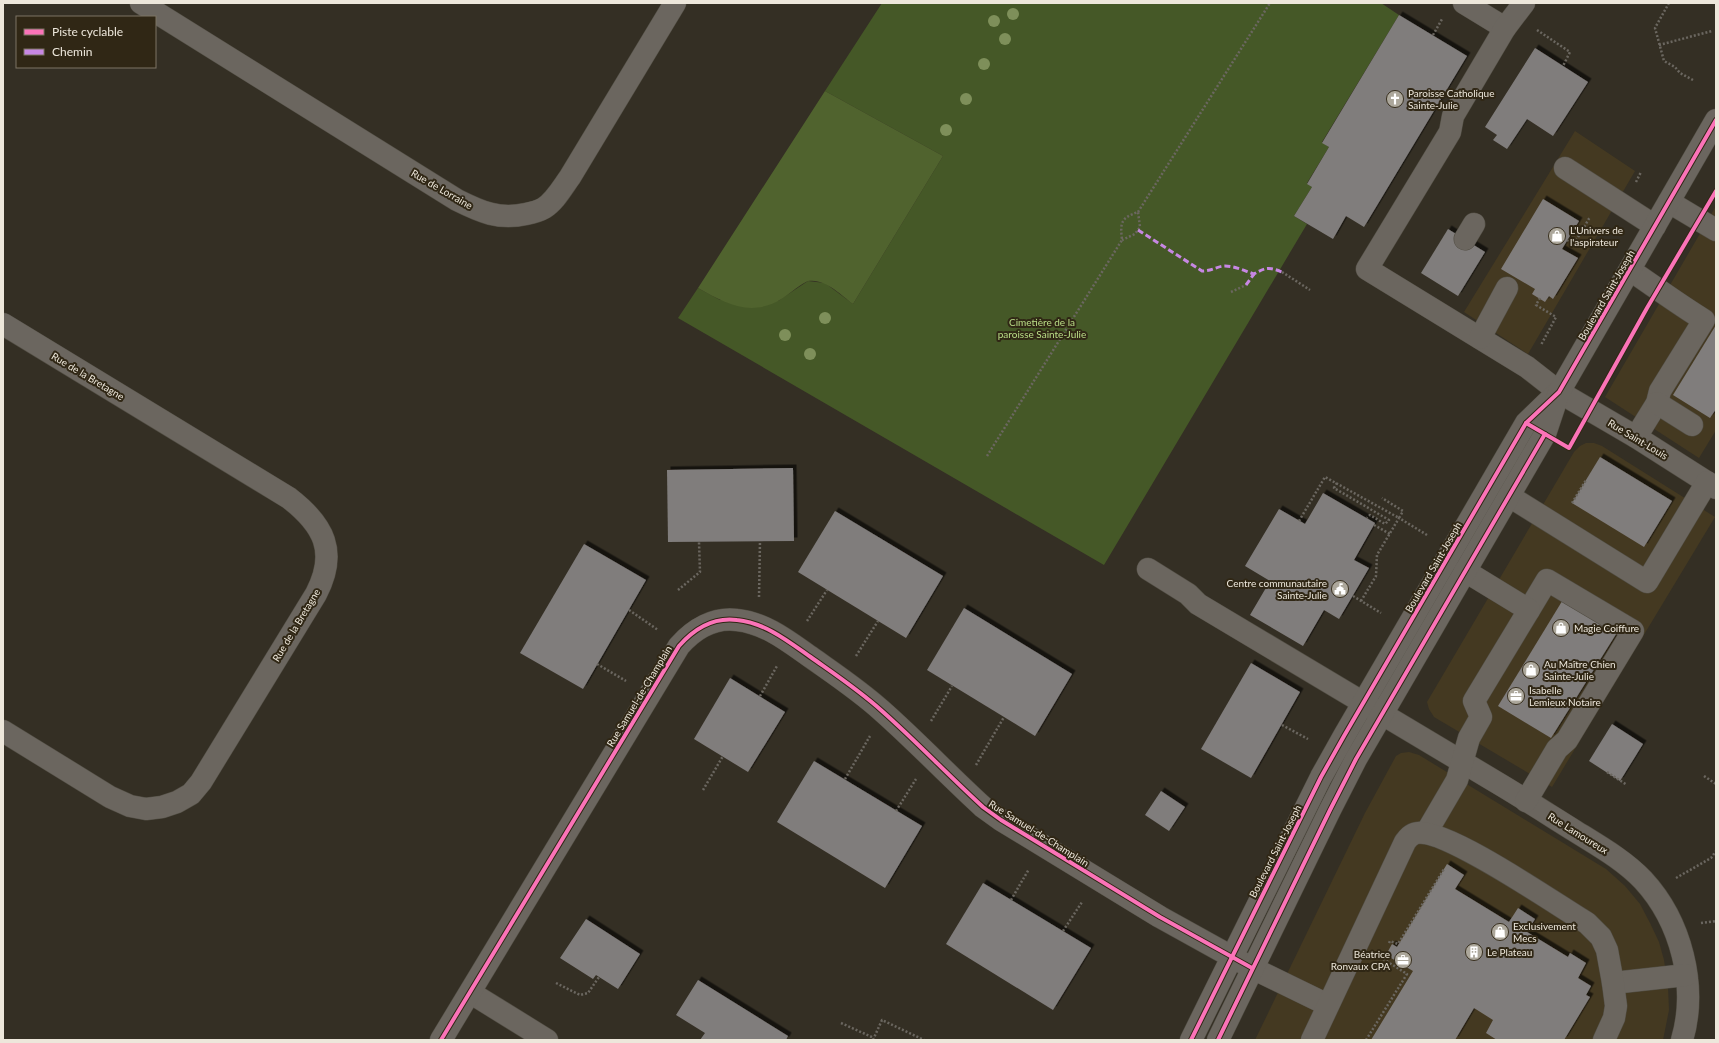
<svg xmlns="http://www.w3.org/2000/svg" width="1719" height="1043" viewBox="0 0 1719 1043" font-family="Lato,sans-serif">
	<defs>
		<filter id="shadow"><feDropShadow dx="3.5" dy="-3.5" stdDeviation="0" flood-color="#0009"/></filter>
	</defs>
	<rect width="100%" height="100%" fill="#342f24"/>
	<!-- built -->
	<g fill="#443921">
		<polygon points="1575,131 1635,171 1528,354 1464,312"/>
		<polygon points="1716,206 1716,430 1699,458 1605,397"/>
		<polygon points="1586,443 1594,443 1602,446 1715,517 1552,787 1434,717 1429,709 1427,702 1574,452 1580,446"/>
		<polygon points="1409,752 1419,755 1606,869 1625,886 1640,904 1650,923 1659,942 1664,960 1668,987 1669,1010 1663,1040 1255,1040 1365,813 1396,756 1401,753"/>
	</g>
	<!-- green -->
	<polygon fill="#455827" points="882,3 1381,3 1399,15 1322,142 1329,147 1307,183 1312,187 1294,216 1307,224 1104,565 678,318 698,288 720,300 778,301 808,281 825,283 853,304 943,156 825,91"/>
	<!-- forest -->
	<path fill="#50632e" d="M825,91L943,156L853,304C841,295 825,278 808,281C802,283 789,294 783,298C752,318 726,304 698,288Z"/>
	<!-- building -->
	<g fill="#807d7c" filter="url(#shadow)">
		<polygon points="1399,15 1467,56 1364,227 1346,216 1333,239 1294,216 1312,187 1307,184 1329,147 1322,143"/>
		<polygon points="1535,48 1588,82 1553,136 1527,119 1507,149 1493,140 1497,135 1485,127"/>
		<polygon points="1543,199 1579,221 1562,249 1578,258 1553,299 1549,296 1545,302 1532,294 1535,289 1501,269"/>
		<polygon points="1448,229 1485,252 1458,296 1421,273"/>
		<polygon points="1716,325 1716,409 1710,418 1673,395"/>
		<polygon points="1600,457 1672,501 1644,547 1572,503"/>
		<polygon points="793,468 794,541 668,542 667,470"/>
		<polygon points="1323,493 1375,523 1354,560 1369,568 1339,619 1324,610 1303,646 1250,615 1270,581 1245,566 1279,509 1305,524"/>
		<polygon points="835,511 943,576 906,638 798,572"/>
		<polygon points="584,544 646,580 583,689 520,653"/>
		<polygon points="1564,598 1618,631 1551,738 1498,706"/>
		<polygon points="964,608 1072,674 1035,736 927,670"/>
		<polygon points="1251,663 1300,692 1251,778 1201,749"/>
		<polygon points="730,678 785,712 748,772 694,739"/>
		<polygon points="1612,724 1643,744 1620,781 1589,761"/>
		<polygon points="814,761 922,826 885,888 777,822"/>
		<polygon points="1161,791 1185,807 1169,831 1145,815"/>
		<polygon points="1447,864 1464,875 1455,889 1509,922 1518,908 1535,919 1527,932 1568,957 1570,953 1586,963 1578,978 1591,986 1586,995 1590,997 1564,1040 1497,1040 1486,1033 1493,1020 1474,1008 1455,1040 1371,1040 1413,971 1386,955 1392,944 1397,947"/>
		<polygon points="983,883 1091,948 1053,1010 946,944"/>
		<polygon points="586,919 640,954 618,989 596,975 593,979 560,958"/>
		<polygon points="698,980 788,1036 786,1040 700,1040 705,1033 676,1015"/>
	</g>
	<g fill="none" stroke-linecap="round" stroke-linejoin="round">
		<!-- minor casing -->
		<g stroke="#514d43" stroke-width="23">
			<g id="minor">
				<path d="M141,3L457,200C481,212 499,220 526,214C531,213 539,211 544,208C555,201 562,188 570,177L675,3"/>
				<polyline points="1464,3 1505,28"/>
				<polyline points="1524,3 1505,28 1453,116 1450,132 1367,269 1527,367 1559,392 1636,437 1716,488"/>
				<polyline points="1565,168 1655,226"/>
				<polyline points="1669,202 1716,230"/>
				<polyline points="1465,239 1474,224"/>
				<path d="M1630,270C1655,287 1678,304 1704,320L1660,391L1657,403L1636,437"/>
				<path d="M3,324L289,498C324,525 338,552 316,594L201,782L191,794L177,802L162,807L146,809L130,806L110,797L3,731"/>
				<polyline points="1480,338 1507,288"/>
				<polyline points="1657,403 1692,425"/>
				<polyline points="1509,496 1647,582 1707,482"/>
				<path d="M1148,569L1188,594L1198,604C1299,664 1400,724 1501,785C1526,800 1551,816 1575,831C1599,846 1624,860 1643,880C1681,921 1698,986 1682,1040"/>
				<polyline points="1526,801 1557,749 1567,740 1633,631 1547,580 1529,610"/>
				<polyline points="1426,833 1457,780 1469,738 1481,717 1474,701 1529,610 1465,571"/>
				<polyline points="1613,983 1686,975"/>
				<polyline points="471,993 547,1040"/>
				<path d="M441,1040L679,646C694,629 714,617 737,620C766,623 789,642 812,658C836,675 860,691 882,711C917,742 949,776 983,807L1001,820L1160,917L1252,968L1328,1005"/>
				<polyline points="1191,1040 1321,777 1344,736 1526,423 1558,392"/>
				<polyline points="1218,1040 1330,810 1356,759 1545,434 1559,392 1716,120"/>
				<path d="M1312,1040L1405,842C1408,838 1411,834 1417,833C1446,828 1557,905 1587,923L1601,937L1607,950L1613,983L1616,1006L1614,1018L1604,1040"/>
			</g>
		</g>
		<!-- path -->
		<g stroke="#6b6760" stroke-width="2.5" stroke-dasharray="2 2" stroke-linecap="butt">
			<polyline points="1669,3 1655,28 1664,61 1675,67 1680,73 1693,80"/>
			<polyline points="1537,30 1570,52 1563,66"/>
			<polyline points="1433,35 1442,19"/>
			<polyline points="1659,45 1712,31"/>
			<polyline points="1636,182 1641,172"/>
			<polyline points="1138,212 1270,3"/>
			<polyline points="1567,240 1574,244 1590,217"/>
			<polyline points="1282,272 1310,290"/>
			<polyline points="1231,292 1246,285"/>
			<polyline points="1540,298 1536,305 1556,317 1541,345"/>
			<path d="M987,456L1122,240C1120,222 1121,218 1138,212L1140,227L1135,234L1122,240"/>
			<polyline points="1337,483 1334,488 1389,520 1385,524 1370,515 1367,518"/>
			<polyline points="1572,503 1586,480"/>
			<polyline points="1299,521 1325,477 1399,518 1403,511 1382,498"/>
			<polyline points="1374,525 1390,534"/>
			<polyline points="678,590 700,572 699,542"/>
			<polyline points="1353,596 1381,613"/>
			<polyline points="759,597 760,541"/>
			<polyline points="1361,601 1376,576 1377,555 1399,518 1427,535"/>
			<polyline points="629,610 658,630"/>
			<polyline points="807,621 827,590"/>
			<polyline points="856,656 878,621"/>
			<polyline points="597,664 626,681"/>
			<polyline points="760,696 777,666"/>
			<polyline points="931,721 952,686"/>
			<polyline points="1282,725 1308,739"/>
			<polyline points="976,765 1004,717"/>
			<polyline points="1607,772 1627,785"/>
			<polyline points="1704,776 1716,784"/>
			<polyline points="845,779 870,736"/>
			<polyline points="703,790 723,756"/>
			<polyline points="896,811 916,779"/>
			<polyline points="1676,878 1711,858 1716,851"/>
			<polyline points="1011,900 1029,869"/>
			<polyline points="1701,923 1716,921"/>
			<polyline points="1063,931 1082,902"/>
			<polyline points="1389,943 1390,941 1398,944 1444,869"/>
			<polyline points="556,983 580,995 588,993 599,977"/>
			<polyline points="841,1023 874,1038"/>
			<polyline points="873,1040 882,1020 924,1040"/>
			<polyline points="1366,1040 1407,974 1380,957"/>
		</g>
		<!-- minor -->
		<use href="#minor" stroke="#6b665f" stroke-width="22"/>
		<!-- quiet -->
		<g stroke="#c787e3" stroke-width="3" stroke-dasharray="6 3" stroke-linecap="butt">
			<path d="M1138,230L1202,271C1212,271 1218,266 1225,266C1235,266 1245,271 1254,274C1266,267 1269,267 1282,272"/>
			<polyline points="1246,285 1254,274"/>
		</g>
		<!-- cycleway casing -->
		<g stroke="#302715" stroke-width="6">
			<g id="cycleway">
				<polyline points="1526,423 1569,448 1647,308 1716,191"/>
				<path d="M441,1040L679,646C694,629 714,617 737,620C766,623 789,642 812,658C836,675 860,691 882,711C917,742 949,776 983,807L1001,820L1160,917L1252,968"/>
				<polyline points="1191,1040 1321,777 1344,736 1526,423 1559,392 1716,120"/>
				<polyline points="1218,1040 1330,810 1356,759 1545,434"/>
			</g>
		</g>
		<!-- cycleway -->
		<use href="#cycleway" stroke="#fb73b8" stroke-width="4"/>
	</g>
	<!-- trees -->
	<g fill="#7e8f5a">
		<circle cx="1013" cy="14" r="6"/>
		<circle cx="994" cy="21" r="6"/>
		<circle cx="1005" cy="39" r="6"/>
		<circle cx="984" cy="64" r="6"/>
		<circle cx="966" cy="99" r="6"/>
		<circle cx="946" cy="130" r="6"/>
		<circle cx="825" cy="318" r="6"/>
		<circle cx="785" cy="335" r="6"/>
		<circle cx="810" cy="354" r="6"/>
	</g>
	<!-- icons -->
	<defs>
		<g id="church-disc" transform="scale(0.9)"><circle r="9.5" fill="#aca79b" stroke="#302715"/><path d="M-1.2-6h2.4v3.5h3.3v2.4h-3.3V6h-2.4V-.1h-3.3v-2.4h3.3Z" fill="#fff"/></g>
		<g id="shop-disc" transform="scale(0.9)"><circle r="9.5" fill="#aca79b" stroke="#302715"/><path d="M-5-2.5h2.3a2.7 3.5 0 0 1 5.4 0H5L5.5 6h-11ZM-1.5-2.5h3a1.5 2.3 0 0 0-3 0Z" fill="#fff"/></g>
		<g id="civic-disc" transform="scale(0.9)"><circle r="9.5" fill="#aca79b" stroke="#302715"/><path d="M-.6-6.5H3V-4.5H.6V-3L4-1V1h2V6H-6V1h2V-1L-.6-3ZM-1.2 2.5V6h2.4V2.5Z" fill="#fff"/></g>
		<g id="office-disc" transform="scale(0.9)"><circle r="9.5" fill="#aca79b" stroke="#302715"/><path d="M-6-3h4V-5.5h4V-3h4V5H-6ZM-1-4.5V-3h2v-1.5ZM-6 0V1H6V0Z" fill="#fff"/></g>
		<g id="building-disc" transform="scale(0.9)"><circle r="9.5" fill="#aca79b" stroke="#302715"/><path d="M-4-6H4V6H1V3H-1V6H-4ZM-2.5-4.3h1.7v1.8h-1.7ZM.8-4.3h1.7v1.8H.8ZM-2.5-1h1.7V.8h-1.7ZM.8-1h1.7V.8H.8Z" fill="#fff"/></g>
	</defs>
	<g fill-rule="evenodd">
		<use href="#church-disc" x="1395" y="99"/>
		<use href="#shop-disc" x="1557" y="236"/>
		<use href="#civic-disc" x="1340" y="589"/>
		<use href="#shop-disc" x="1561" y="628"/>
		<use href="#shop-disc" x="1531" y="670"/>
		<use href="#office-disc" x="1516" y="696"/>
		<use href="#shop-disc" x="1500" y="932"/>
		<use href="#building-disc" x="1474" y="952"/>
		<use href="#office-disc" x="1403" y="960"/>
	</g>
	<g text-anchor="middle" stroke-width="4" stroke-linejoin="round" paint-order="stroke">
		<!-- poi labels -->
		<g font-size="10" fill="#ede7db" stroke="#302715" text-anchor="start">
			<text x="1408" y="97">Paroisse Catholique<tspan x="1408" dy="12">Sainte-Julie</tspan></text>
			<text x="1570" y="234">L'Univers de<tspan x="1570" dy="12">l'aspirateur</tspan></text>
			<text x="1327" y="587" text-anchor="end">Centre communautaire<tspan x="1327" dy="12">Sainte-Julie</tspan></text>
			<text x="1574" y="632">Magie Coiffure</text>
			<text x="1544" y="668">Au Maître Chien<tspan x="1544" dy="12">Sainte-Julie</tspan></text>
			<text x="1529" y="694">Isabelle<tspan x="1529" dy="12">Lemieux Notaire</tspan></text>
			<text x="1513" y="930">Exclusivement<tspan x="1513" dy="12">Mecs</tspan></text>
			<text x="1487" y="956">Le Plateau</text>
			<text x="1390" y="958" text-anchor="end">Béatrice<tspan x="1390" dy="12">Ronvaux CPA</tspan></text>
		</g>
		<!-- street labels -->
		<g font-size="10" fill="#ede7db" stroke="#302715">
			<text transform="translate(442 189) rotate(30)" y="4">Rue de Lorraine</text>
			<text transform="translate(1606 295) rotate(-60)" y="4">Boulevard Saint-Joseph</text>
			<text transform="translate(88 376) rotate(31)" y="4">Rue de la Bretagne</text>
			<text transform="translate(1638 439) rotate(31)" y="4">Rue Saint-Louis</text>
			<text transform="translate(1433 567) rotate(-60)" y="4">Boulevard Saint-Joseph</text>
			<text transform="translate(296 625) rotate(-59)" y="4">Rue de la Bretagne</text>
			<text transform="translate(639 696) rotate(-59)" y="4">Rue Samuel-de-Champlain</text>
			<text transform="translate(1039 833) rotate(32)" y="4">Rue Samuel-de-Champlain</text>
			<text transform="translate(1578 833) rotate(32)" y="4">Rue Lamoureux</text>
			<text transform="translate(1275 851) rotate(-63)" y="4">Boulevard Saint-Joseph</text>
		</g>
		<!-- park labels -->
		<g font-size="10" fill="#bade87" stroke="#302715">
			<text x="1042" y="326">Cimetière de la<tspan x="1042" dy="12">paroisse Sainte-Julie</tspan></text>
		</g>
	</g>
	<!-- border -->
	<rect width="1719" height="1043" fill="none" stroke="#ede7db" stroke-width="8"/>
	<!-- legend -->
	<rect x="16" y="16" width="140" height="52" fill="#302715" stroke="#7c7464"/>
	<rect x="24" y="29" width="20" height="6" fill="#fb73b8" stroke="#7c7464"/>
	<text x="52" y="36" font-size="12" fill="#ede7db">Piste cyclable</text>
	<rect x="24" y="49" width="20" height="6" fill="#c787e3" stroke="#7c7464"/>
	<text x="52" y="56" font-size="12" fill="#ede7db">Chemin</text>
</svg>
